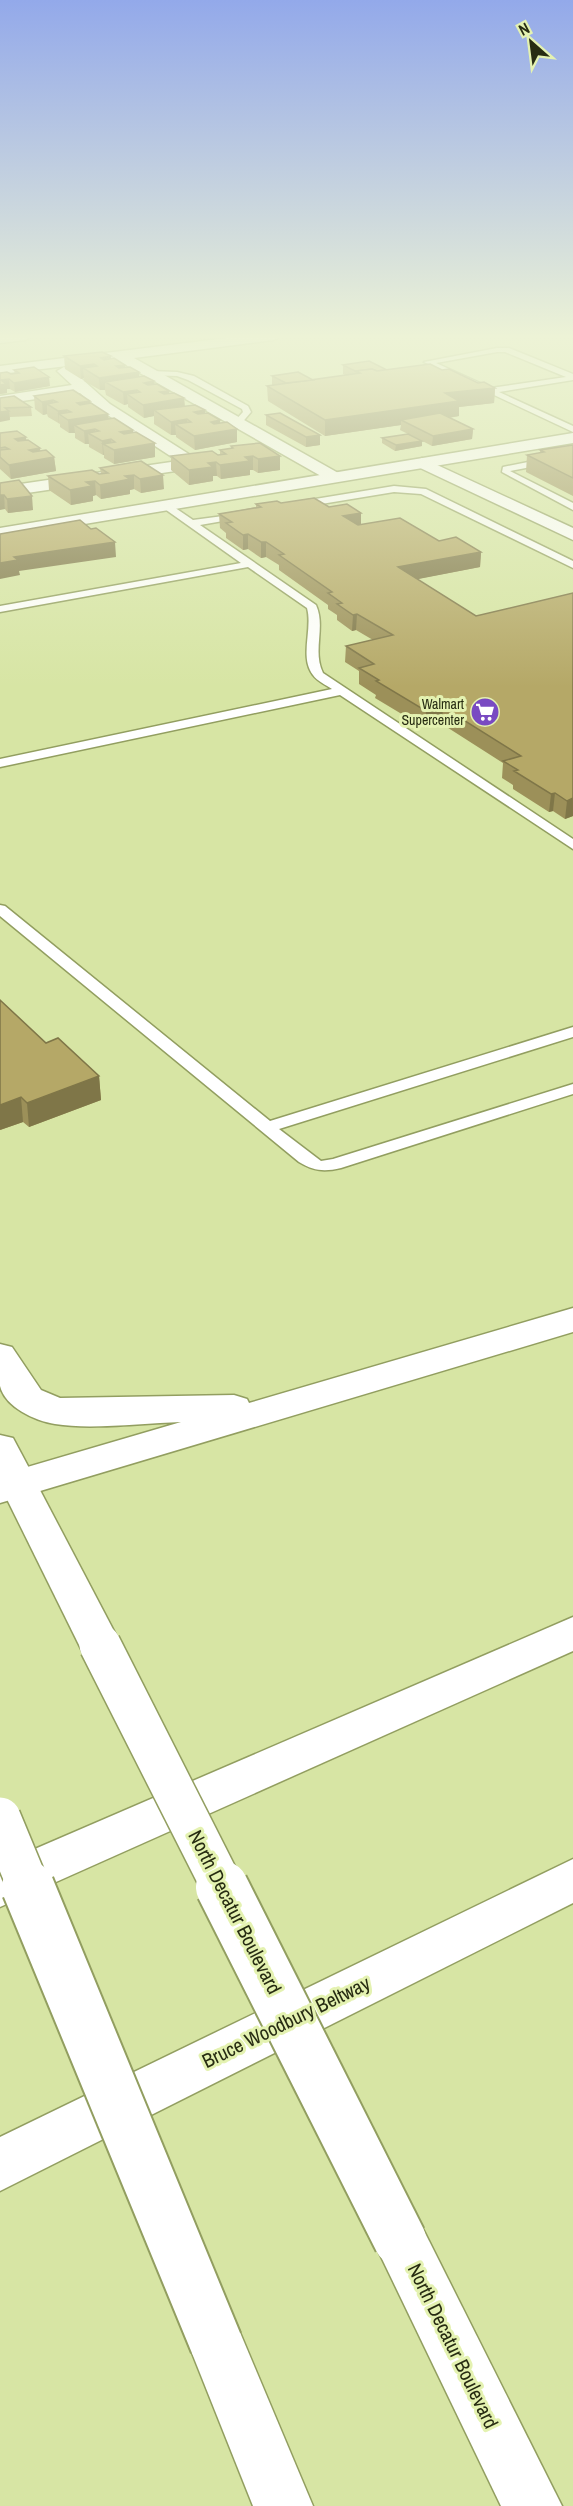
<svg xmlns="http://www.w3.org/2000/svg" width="573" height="2506" viewBox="0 0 573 2506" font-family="'Archivo Narrow',sans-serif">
	<rect width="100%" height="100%" fill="#d7e5a4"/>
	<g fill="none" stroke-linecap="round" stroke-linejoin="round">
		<!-- service casing -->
		<g stroke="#929e60" stroke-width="3">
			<g id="service">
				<path d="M497,348H509L573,374V380L499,392L573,426V432L424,362ZM497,352H505L566,377L491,388L436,363Z"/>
				<polygon points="150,371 177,372 194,376 248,406 251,412 240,425 234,425 233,423 243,412 242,409 188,380 177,376 147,375 147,371"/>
				<polygon points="573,453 573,459 510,471 573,503 573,510 502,472 503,467"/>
				<polygon points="394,486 426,489 573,561 573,568 421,494 394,492 297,508 292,505 297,502"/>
				<path d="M162,503H168L193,520L246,513V517L200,525L316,605C326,627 312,651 323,673L573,839V849L340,695L0,767V759L332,689C326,685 317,681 313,675C299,657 313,629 307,608L248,567L0,612V606L241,563L162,507Z"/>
				<path d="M0,905L5,906L270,1121L573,1027V1037L279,1129L321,1161L333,1159L573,1084V1094L341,1168C324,1172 314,1171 299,1162L0,916Z"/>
			</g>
		</g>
		<!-- minor casing -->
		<g stroke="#929e60" stroke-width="3">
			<g id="minor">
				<polygon points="0,336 32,336 25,340 0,343"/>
				<polygon points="243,336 281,336 274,340 134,358 340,474 342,477 340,480 328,480 117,360 0,374 0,366"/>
				<polygon points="64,367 74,372 110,404 195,458 216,455 224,460 216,465 0,497 0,487 178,461 100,410 80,393 0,404 0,396 72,385 57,371"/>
				<polygon points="422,458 573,528 573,540 416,466 414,463"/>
			</g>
		</g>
		<!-- tertiary casing -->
		<g stroke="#929e60" stroke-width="3">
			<polygon id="tertiary" points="573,433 573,443 0,538 0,528"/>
		</g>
		<!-- secondary casing -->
		<g stroke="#929e60" stroke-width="3">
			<polygon id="secondary" points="0,1435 13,1438 37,1483 31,1493 18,1497 5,1493 0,1485"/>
		</g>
		<!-- primary casing -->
		<g stroke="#929e60" stroke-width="3">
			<g id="primary">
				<polygon points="18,1469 31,1473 115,1633 121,1645 115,1657 100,1662 85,1657 0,1485 5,1473"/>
				<polygon points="400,2213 419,2221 562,2506 501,2506 373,2240 381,2221"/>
				<polygon points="216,2315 236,2323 313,2506 253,2506 188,2343 196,2323"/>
			</g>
		</g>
		<!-- motorway casing -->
		<g stroke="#929e60" stroke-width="3">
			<g id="motorway">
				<path d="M573,1308V1332L0,1503V1475L181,1422C144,1423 90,1430 55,1424C35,1421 5,1407 0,1386C0,1374 0,1357 0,1344L12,1347L41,1390L60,1398L234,1395L247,1399L249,1403Z"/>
				<polygon points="573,1617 573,1651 0,1907 0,1864"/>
				<polygon points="573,1859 573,1903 0,2191 0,2137"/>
			</g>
		</g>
		<!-- service -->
		<use href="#service" fill="#fff" fill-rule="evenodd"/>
		<!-- minor -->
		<use href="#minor" fill="#fff" fill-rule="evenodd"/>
		<!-- tertiary -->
		<use href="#tertiary" fill="#fff" fill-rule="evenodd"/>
		<!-- secondary -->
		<use href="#secondary" fill="#fff" fill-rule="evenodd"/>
		<!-- primary -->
		<use href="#primary" fill="#fff" fill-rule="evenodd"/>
		<!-- motorway -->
		<use href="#motorway" fill="#fff" fill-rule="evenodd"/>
		<!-- primary-bridge-far1 casing -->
		<g stroke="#929e60" stroke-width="44" stroke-linecap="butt">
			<g id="primary-bridge-far1">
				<polyline points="100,1645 223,1888"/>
				<polyline points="0,1818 29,1888"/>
			</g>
		</g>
		<!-- primary-bridge casing -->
		<g stroke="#929e60" stroke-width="56" stroke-linecap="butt">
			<g id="primary-bridge">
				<polyline points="28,1887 216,2343"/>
				<polyline points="222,1887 400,2240"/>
			</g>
		</g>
		<!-- primary-bridge-far1 -->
		<use href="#primary-bridge-far1" stroke="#fff" stroke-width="41"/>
		<!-- primary-bridge -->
		<use href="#primary-bridge" stroke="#fff" stroke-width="52"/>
	</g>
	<!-- wall -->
	<g fill="#9c9059">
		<polygon points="64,356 111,356 111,359 125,365 125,367 139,372 139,377 154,381 155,384 169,393 184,398 185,406 205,413 220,423 237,442 195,450 176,437 176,435 171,435 154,424 154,416 144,418 128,407 128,404 124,405 106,395 105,390 100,390 84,381 84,378 81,379 65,369"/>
		<polygon points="343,365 387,370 442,370 478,383 495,388 494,403 459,407 459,416 449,418 473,429 472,439 432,446 409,434 422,441 422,446 395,451 382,443 382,438 408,434 400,430 401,425 325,436 268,401 267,386 272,385 272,376 313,380 345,375 343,374"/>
		<polygon points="14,370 50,386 15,392 10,389 7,389 7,393 0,394 11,374 15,374"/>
		<polygon points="34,396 90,401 90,404 108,414 109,419 133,430 133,432 155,443 155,457 114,464 104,458 104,455 103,455 89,447 89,444 85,444 75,438 75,433 69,433 60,427 60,424 48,417 47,414 43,415 35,409"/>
		<polygon points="0,398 31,407 32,416 10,417 10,420"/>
		<polygon points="266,415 320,445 306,447 266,425"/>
		<polygon points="0,433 27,440 40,451 54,457 56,471 11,479 0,469"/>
		<polygon points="260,443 280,470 258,473 253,470 250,470 250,475 221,479 217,476 213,476 213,481 189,485 171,470 171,456 220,455 220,450 231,448 231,446"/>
		<polygon points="573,445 573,496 526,472 527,455 540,453 540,450"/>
		<polygon points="141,461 164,489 141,493 134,489 130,490 130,494 101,499 96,495 93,496 93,501 71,505 49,490 48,476 99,474 101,474 100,468"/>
		<polygon points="0,483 33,510 8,513 5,509"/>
		<polygon points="281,503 329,507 361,513 361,525 439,541 481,552 480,567 417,579 476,616 573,593 573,816 565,819 553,811 549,812 513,789 513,785 502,778 503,763 442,724 425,728 375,698 376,695 359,684 359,671 345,662 346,646 373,640 356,630 352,631 337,620 337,615 328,609 328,605 279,570 279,565 266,557 261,558 248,549 243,550 226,538 226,533 220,528 219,514 256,507 256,504"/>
		<polygon points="46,1043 99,1076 101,1100 29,1127 23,1122 0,1130"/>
	</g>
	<!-- shaded-wall -->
	<g fill="#7f7648">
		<polygon points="111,356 111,369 101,358"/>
		<polygon points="94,364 95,375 83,368 84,378 81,379 80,366"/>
		<polygon points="125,365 125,374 139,372 140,385 105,382 105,390 100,390 99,378 116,366"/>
		<polygon points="49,377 50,386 15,392 14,383"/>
		<polygon points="9,379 10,389 7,389 7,393 0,394 0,385 1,380"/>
		<polygon points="154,381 155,394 144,383"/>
		<polygon points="495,388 494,403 459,407 459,416 409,424 401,420 401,425 325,436 325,420 445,393"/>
		<polygon points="137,390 137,401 127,394 128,404 124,405 123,392"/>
		<polygon points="169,391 170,400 184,398 185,411 154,410 154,416 144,418 143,405 160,392"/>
		<polygon points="53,400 54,409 47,404 47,414 43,415 42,402"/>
		<polygon points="90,401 91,414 77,403"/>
		<polygon points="67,410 68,420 59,414 59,425 58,411"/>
		<polygon points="205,410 205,424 194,412"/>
		<polygon points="9,411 10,420 0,422 0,412"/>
		<polygon points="108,414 109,427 95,429 96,438 88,433 89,444 85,444 84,431 74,425 75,433 69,433 68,420"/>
		<polygon points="187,419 188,432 175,424 176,435 171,435 171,422"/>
		<polygon points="220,420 221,431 237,429 237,442 195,450 194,436 211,422"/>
		<polygon points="473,429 472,439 432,446 433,436"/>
		<polygon points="133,430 134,443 120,432"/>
		<polygon points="320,435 320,445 306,447 306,437"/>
		<polygon points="26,437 27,451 15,439"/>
		<polygon points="111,439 112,449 103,444 104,455 103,455 102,441"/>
		<polygon points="422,441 422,446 395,451 396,445"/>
		<polygon points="155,443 155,457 114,464 114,450"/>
		<polygon points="40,448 41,459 54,457 56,471 11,479 9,465 29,450"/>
		<polygon points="253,456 253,470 250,470 250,475 221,479 220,465 245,457"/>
		<polygon points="280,456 280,470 258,473 258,459"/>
		<polygon points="216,462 217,476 213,476 213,481 189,485 189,470 208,463"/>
		<polygon points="134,475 134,489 130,490 130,494 101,499 100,485 125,476"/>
		<polygon points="163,475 164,489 141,493 140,479"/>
		<polygon points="95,481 96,495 93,496 93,501 71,505 70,490 86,482"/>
		<polygon points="0,495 4,495 5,509 0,510"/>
		<polygon points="32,496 33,510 8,513 7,499"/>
		<polygon points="361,513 361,527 343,516"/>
		<polygon points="248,534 248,549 243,550 243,535"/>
		<polygon points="115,542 116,557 19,571 20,575 0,579 0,563 14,557"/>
		<polygon points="261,542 266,542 266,557 261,558"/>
		<polygon points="481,552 480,567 398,583 398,567"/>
		<polygon points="357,614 356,630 352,631 353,615"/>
		<polygon points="443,707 442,724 425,728 426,711"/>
		<polygon points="555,793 553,811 549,812 551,794"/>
		<polygon points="573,798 573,816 565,819 567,801"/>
		<polygon points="99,1076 101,1100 29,1127 27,1103"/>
		<polygon points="21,1097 23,1122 0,1130 0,1105"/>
	</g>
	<!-- building -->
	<g fill="#b5a867" stroke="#7f7648" stroke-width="1.5">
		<polygon points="102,352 111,356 101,358 104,360 114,358 125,365 116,366 119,368 130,367 139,372 99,378 83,368 97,366 94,364 80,366 64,356"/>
		<polygon points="369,361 387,370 377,371 372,369 356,371 357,372 343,365"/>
		<polygon points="430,364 442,370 449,369 478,383 484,382 495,388 445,393 459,401 325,420 267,386 360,373 356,371 372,369 377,371"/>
		<polygon points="34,367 49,377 14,383 9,379 1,380 6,384 0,385 0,373 7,372 11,374 19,373 14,370"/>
		<polygon points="298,372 313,380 286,383 272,376"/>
		<polygon points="144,376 154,381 144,383 148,385 157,384 169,391 160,392 164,394 174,393 184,398 143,405 127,394 140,392 137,390 123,392 105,382"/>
		<polygon points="73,390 90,401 77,403 80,405 91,403 108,414 68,420 59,414 71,412 67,410 58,411 47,404 57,402 53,400 42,402 34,396"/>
		<polygon points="14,396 31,407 5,408 9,411 0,412 0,398"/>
		<polygon points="195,405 205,410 194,412 198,414 208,413 220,420 211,422 214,424 227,422 237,429 194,436 175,424 191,422 187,419 171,422 154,410"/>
		<polygon points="280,413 320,435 306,437 266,415"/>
		<polygon points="440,413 473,429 433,436 401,420"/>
		<polygon points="114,418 133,430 120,432 124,434 136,432 155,443 114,450 103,444 115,442 111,439 102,441 88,433 99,431 95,429 84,431 74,425"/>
		<polygon points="17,431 26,437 15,439 18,441 28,440 40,448 29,450 33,452 46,450 54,457 9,465 0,457 0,450 9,449 5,447 0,448 0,433"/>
		<polygon points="408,434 422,441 396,445 382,438"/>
		<polygon points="260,443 280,456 258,459 253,456 245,457 250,461 220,465 216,462 208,463 213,467 189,470 171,456 212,451 218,455 226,454 220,450 233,448 231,446"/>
		<polygon points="573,445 573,478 527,455 544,452 540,450"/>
		<polygon points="141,461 163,475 140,479 134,475 125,476 130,479 100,485 95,481 86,482 92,486 70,490 48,476 92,470 99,474 108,473 100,468"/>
		<polygon points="19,480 32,496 7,499 4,495 0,495 0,483"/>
		<polygon points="314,498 329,507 347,504 361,513 343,516 358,525 400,518 439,541 456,537 481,552 398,567 476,616 573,593 573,798 567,801 555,793 551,794 514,771 518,770 503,761 521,756 443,707 426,711 376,681 379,680 359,668 374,664 346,646 393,635 357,614 353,615 337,604 342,603 328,593 332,592 279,555 284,554 266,542 261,542 248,534 243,535 226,523 232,522 219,514 261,507 256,504 277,501 281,503"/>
		<polygon points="80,520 91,529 96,528 115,542 14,557 18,560 0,563 0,534"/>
		<polygon points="0,1000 46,1043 58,1038 99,1076 27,1103 21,1097 0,1105"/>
	</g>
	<!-- sky -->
	<linearGradient id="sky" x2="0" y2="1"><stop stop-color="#93a9ea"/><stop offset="0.49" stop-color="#edf3d6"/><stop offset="1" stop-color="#edf3d6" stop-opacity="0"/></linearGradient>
	<rect width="573" height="687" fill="url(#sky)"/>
	<!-- icons -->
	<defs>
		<g id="supermarket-disc" transform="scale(1.5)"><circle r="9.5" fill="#794ac2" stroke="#e4f2b1"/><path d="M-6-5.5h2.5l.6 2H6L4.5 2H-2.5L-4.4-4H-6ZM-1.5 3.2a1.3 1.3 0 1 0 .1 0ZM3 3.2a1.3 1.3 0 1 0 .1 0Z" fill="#fff"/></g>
	</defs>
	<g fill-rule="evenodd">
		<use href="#supermarket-disc" x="485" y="712"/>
	</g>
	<g text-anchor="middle" stroke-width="6" stroke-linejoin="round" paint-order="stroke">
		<!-- far-poi labels -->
		<g font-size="14" fill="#272c12" stroke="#e4f2b1" text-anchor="end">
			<text x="464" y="709">Walmart<tspan x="464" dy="16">Supercenter</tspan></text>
		</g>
		<!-- near-street labels -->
		<g font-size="20" fill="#272c12" stroke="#e4f2b1">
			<text transform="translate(235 1912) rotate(63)" y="7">North Decatur Boulevard</text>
			<text transform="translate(286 2022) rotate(-26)" y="7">Bruce Woodbury Beltway</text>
			<text transform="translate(453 2346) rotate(64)" y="7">North Decatur Boulevard</text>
		</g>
	</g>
	<!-- north arrow -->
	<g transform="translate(531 42) rotate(332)" stroke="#e4f2b1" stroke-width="4.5" paint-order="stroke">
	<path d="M0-4.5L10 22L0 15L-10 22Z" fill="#272c12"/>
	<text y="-9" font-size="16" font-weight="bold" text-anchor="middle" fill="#272c12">N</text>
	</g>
</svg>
